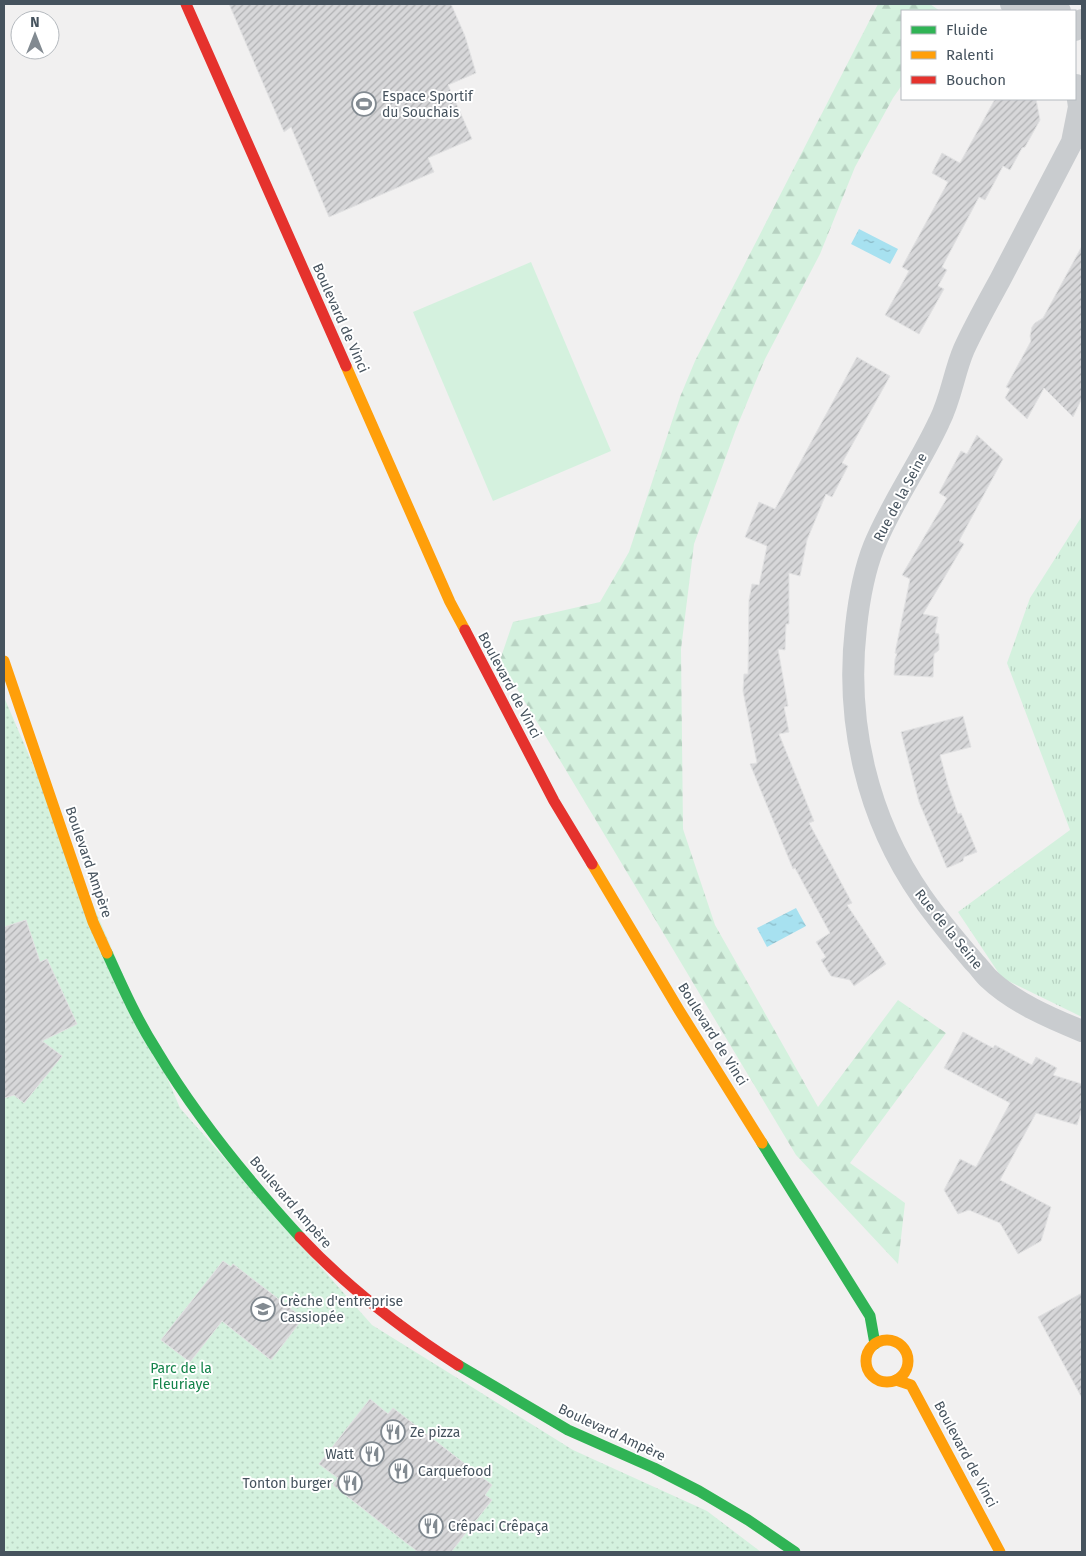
<svg xmlns="http://www.w3.org/2000/svg" width="1086" height="1556" viewBox="0 0 1086 1556" font-family="'Fira Sans',sans-serif">
	<defs>
		<pattern id="grass-tufts" width="24" height="20" patternUnits="userSpaceOnUse" patternTransform="scale(1.25)"><rect width="24" height="20" fill="#d4f1de"/><path d="M3 7l-1-3M5 7V3M7 7l1-3M15 17l-1-3M17 17v-4M19 17l1-3" fill="none" stroke="#b7d1c1"/></pattern>
		<pattern id="forest-firs" width="22" height="20" patternUnits="userSpaceOnUse" patternTransform="scale(1.25)"><rect width="22" height="20" fill="#d4f1de"/><path d="M5 1l3.5 6h-7zM16 11l3.5 6h-7z" fill="#b7d1c1"/></pattern>
		<pattern id="park-dots" width="8" height="8" patternUnits="userSpaceOnUse" patternTransform="scale(1.25)"><rect width="8" height="8" fill="#d4f1de"/><path d="M2 2h.1M6 6h.1" fill="none" stroke="#b7d1c1" stroke-width="1.8" stroke-linecap="round"/></pattern>
		<pattern id="water-ripples" width="26" height="14" patternUnits="userSpaceOnUse" patternTransform="scale(1.25)"><rect width="26" height="14" fill="#a7e1f0"/><path d="M2 4q2-2 4 0t4 0M15 11q2-2 4 0t4 0" fill="none" stroke="#8ab9c6"/></pattern>
		<pattern id="building-hatch" width="6" height="6" patternUnits="userSpaceOnUse" patternTransform="scale(1.25)"><rect width="6" height="6" fill="#d7d7d9"/><path d="M-1 1l2-2M0 6l6-6M5 7l2-2" fill="none" stroke="#b0b1b3"/></pattern>
	</defs>
	<rect width="100%" height="100%" fill="#f1f0f0"/>
	<!-- grass -->
	<polygon fill="url(#grass-tufts)" points="1082,516 1082,1017 1002,978 958,912 1070,830 1007,663 1030,598"/>
	<!-- forest -->
	<polygon fill="url(#forest-firs)" points="878,4 930,4 940,11 902,11 902,85 893,98 855,167 820,254 765,359 736,429 694,544 681,649 683,829 715,925 818,1107 898,1000 946,1033 850,1163 905,1203 898,1264 796,1155 500,660 513,622 600,602 629,552 680,397 695,361"/>
	<!-- park -->
	<polygon fill="url(#park-dots)" points="4,697 180,1108 372,1325 573,1450 707,1511 761,1552 4,1552"/>
	<!-- garden -->
	<polygon fill="#d4f1de" points="531,262 611,451 493,501 413,312"/>
	<!-- water -->
	<g fill="url(#water-ripples)">
		<polygon points="859,229 898,249 890,264 851,244"/>
		<polygon points="796,908 806,926 767,947 757,928"/>
	</g>
	<!-- building -->
	<g fill="url(#building-hatch)" stroke="#e2e2e3">
		<polygon points="229,4 451,4 465,36 476,73 448,85 472,139 428,158 434,172 329,217 291,127 284,132"/>
		<polygon points="995,99 1036,99 1040,120 1025,147 1022,148 1010,170 1003,166 985,200 979,197 942,267 947,270 938,286 944,289 919,334 885,315 909,271 902,267 948,182 932,173 942,153 960,163"/>
		<polygon points="1082,246 1082,398 1073,417 1044,388 1027,419 1005,398 1010,389 1006,387 1031,341 1030,336 1032,327 1035,323 1043,318"/>
		<polygon points="857,357 890,376 842,463 848,466 832,497 826,494 807,540 800,576 789,573 789,624 786,624 785,650 778,649 788,706 784,707 789,732 779,734 814,821 809,823 852,903 847,905 886,964 854,986 850,980 831,976 821,960 826,957 816,942 830,933 795,868 793,869 750,764 757,763 743,691 744,674 748,674 749,600 752,584 759,585 767,546 745,537 759,502 775,509"/>
		<polygon points="977,435 1003,459 959,541 964,544 923,614 938,617 935,633 939,634 939,650 934,654 933,677 894,675 895,659 897,654 895,653 910,579 902,575 947,498 939,493 961,451 967,454"/>
		<polygon points="963,716 971,747 940,755 948,785 958,814 961,813 977,852 964,857 963,861 947,868 919,802 901,732"/>
		<polygon points="26,920 40,962 47,959 77,1024 42,1041 62,1056 24,1103 14,1095 4,1098 4,927"/>
		<polygon points="963,1032 993,1048 995,1045 1032,1065 1036,1057 1057,1068 1053,1075 1082,1084 1082,1109 1077,1125 1036,1113 1000,1180 1051,1207 1041,1241 1018,1254 1000,1223 969,1210 958,1214 944,1190 960,1159 976,1167 1010,1103 944,1068"/>
		<polygon points="223,1261 231,1267 233,1264 303,1318 271,1360 222,1321 190,1362 161,1340"/>
		<polygon points="1082,1293 1082,1398 1038,1317"/>
		<polygon points="370,1399 388,1414 393,1408 492,1485 485,1495 492,1500 451,1552 418,1552 333,1485 338,1478 319,1464"/>
	</g>
	<g fill="none" stroke-linecap="round" stroke-linejoin="round">
		<!-- street -->
		<g stroke="#c9cccf" stroke-width="22">
			<polyline points="1011,4 1020,11"/>
			<polyline points="1038,4 1060,11"/>
			<polyline points="1075,30 1082,20"/>
			<path d="M1076,85L1079,107L1072,142C1048,188 1024,234 1000,280C988,302 975,325 964,349C954,372 951,399 939,422C919,465 892,502 874,546C864,571 859,599 856,627C845,722 867,818 922,897C938,920 956,941 974,962C979,967 983,973 988,978C1013,1002 1050,1018 1082,1031"/>
		</g>
		<!-- fast -->
		<g stroke="#30b455" stroke-width="11">
			<path d="M107,953C122,986 137,1020 157,1051C197,1118 248,1180 300,1237"/>
			<polyline points="762,1143 870,1316 875,1344"/>
			<polyline points="458,1365 568,1430 654,1468 699,1491 748,1520 795,1552"/>
		</g>
		<!-- slow -->
		<g stroke="#ff9f0a" stroke-width="11">
			<polyline points="346,366 450,602 465,630"/>
			<polyline points="4,661 93,922 107,953"/>
			<polyline points="592,864 679,1010 762,1143"/>
			<circle cx="887" cy="1361" r="21"/>
			<polyline points="896,1380 911,1385 1000,1552"/>
		</g>
		<!-- jam -->
		<g stroke="#e5322d" stroke-width="11">
			<polyline points="186,4 346,366"/>
			<polyline points="465,630 554,801 592,864"/>
			<path d="M300,1237C348,1288 400,1328 458,1365"/>
		</g>
	</g>
	<!-- icons -->
	<defs>
		<g id="stadium-ring" transform="scale(1.25)"><circle r="9.5" fill="#fff" stroke="#828a91" stroke-width="1.5"/><path d="M0-5a6.5 5 0 1 0 0 10a6.5 5 0 1 0 0-10ZM-3.5-1.8h7v3.6h-7Z" fill="#828a91"/></g>
		<g id="school-ring" transform="scale(1.25)"><circle r="9.5" fill="#fff" stroke="#828a91" stroke-width="1.5"/><path d="M0-5L7-2L0 1L-7-2ZM-4 1L0 2.5L4 1V4Q0 6-4 4Z" fill="#828a91"/></g>
		<g id="restaurant-ring" transform="scale(1.25)"><circle r="9.5" fill="#fff" stroke="#828a91" stroke-width="1.5"/><path d="M-5-6h1v4h1v-4h1v4h1v-4h1v5L-1.5 .5V6h-2V.5L-5-1ZM5-6V6H3V1.5H1.5Q1.5-4 5-6Z" fill="#828a91"/></g>
	</defs>
	<g fill-rule="evenodd">
		<use href="#stadium-ring" x="364" y="104"/>
		<use href="#school-ring" x="263" y="1309"/>
		<use href="#restaurant-ring" x="393" y="1432"/>
		<use href="#restaurant-ring" x="372" y="1454"/>
		<use href="#restaurant-ring" x="401" y="1471"/>
		<use href="#restaurant-ring" x="350" y="1483"/>
		<use href="#restaurant-ring" x="431" y="1526"/>
	</g>
	<g text-anchor="middle" stroke-width="4" stroke-linejoin="round" paint-order="stroke">
		<!-- poi labels -->
		<g font-size="14" fill="#46535e" stroke="#fff" text-anchor="start">
			<text x="382" y="101">Espace Sportif<tspan x="382" dy="16">du Souchais</tspan></text>
			<text x="280" y="1306">Crèche d'entreprise<tspan x="280" dy="16">Cassiopée</tspan></text>
			<text x="410" y="1437">Ze pizza</text>
			<text x="354" y="1459" text-anchor="end">Watt</text>
			<text x="418" y="1476">Carquefood</text>
			<text x="332" y="1488" text-anchor="end">Tonton burger</text>
			<text x="448" y="1531">Crêpaci Crêpaça</text>
		</g>
		<!-- street labels -->
		<g font-size="14" fill="#46535e" stroke="#fff">
			<text transform="translate(341 318) rotate(66)" y="5">Boulevard de Vinci</text>
			<text transform="translate(900 497) rotate(-62)" y="5">Rue de la Seine</text>
			<text transform="translate(510 685) rotate(62)" y="5">Boulevard de Vinci</text>
			<text transform="translate(89 862) rotate(71)" y="5">Boulevard Ampère</text>
			<text transform="translate(949 929) rotate(51)" y="5">Rue de la Seine</text>
			<text transform="translate(713 1034) rotate(58)" y="5">Boulevard de Vinci</text>
			<text transform="translate(291 1202) rotate(49)" y="5">Boulevard Ampère</text>
			<text transform="translate(612 1432) rotate(25)" y="5">Boulevard Ampère</text>
			<text transform="translate(966 1454) rotate(62)" y="5">Boulevard de Vinci</text>
		</g>
		<!-- park labels -->
		<g font-size="14" fill="#13834a" stroke="#fff">
			<text x="181" y="1373">Parc de la<tspan x="181" dy="16">Fleuriaye</tspan></text>
		</g>
	</g>
	<!-- border -->
	<rect width="1086" height="1556" fill="none" stroke="#46535e" stroke-width="10"/>
	<!-- legend -->
	<rect x="901" y="10" width="175" height="90" fill="#ffffff" stroke="#b5babf"/>
	<rect x="911" y="26" width="25" height="8" fill="#30b455" stroke="#b5babf"/>
	<text x="946" y="35" font-size="15" fill="#46535e">Fluide</text>
	<rect x="911" y="51" width="25" height="8" fill="#ff9f0a" stroke="#b5babf"/>
	<text x="946" y="60" font-size="15" fill="#46535e">Ralenti</text>
	<rect x="911" y="76" width="25" height="8" fill="#e5322d" stroke="#b5babf"/>
	<text x="946" y="85" font-size="15" fill="#46535e">Bouchon</text>
	<!-- north arrow -->
	<g transform="translate(35 35)"><circle r="24" fill="#ffffff" stroke="#b5babf"/>
	<path d="M0-4L9 19L0 12L-9 19Z" fill="#828a91"/>
	<text y="-8" font-size="14" font-weight="bold" text-anchor="middle" fill="#46535e">N</text>
	</g>
</svg>
